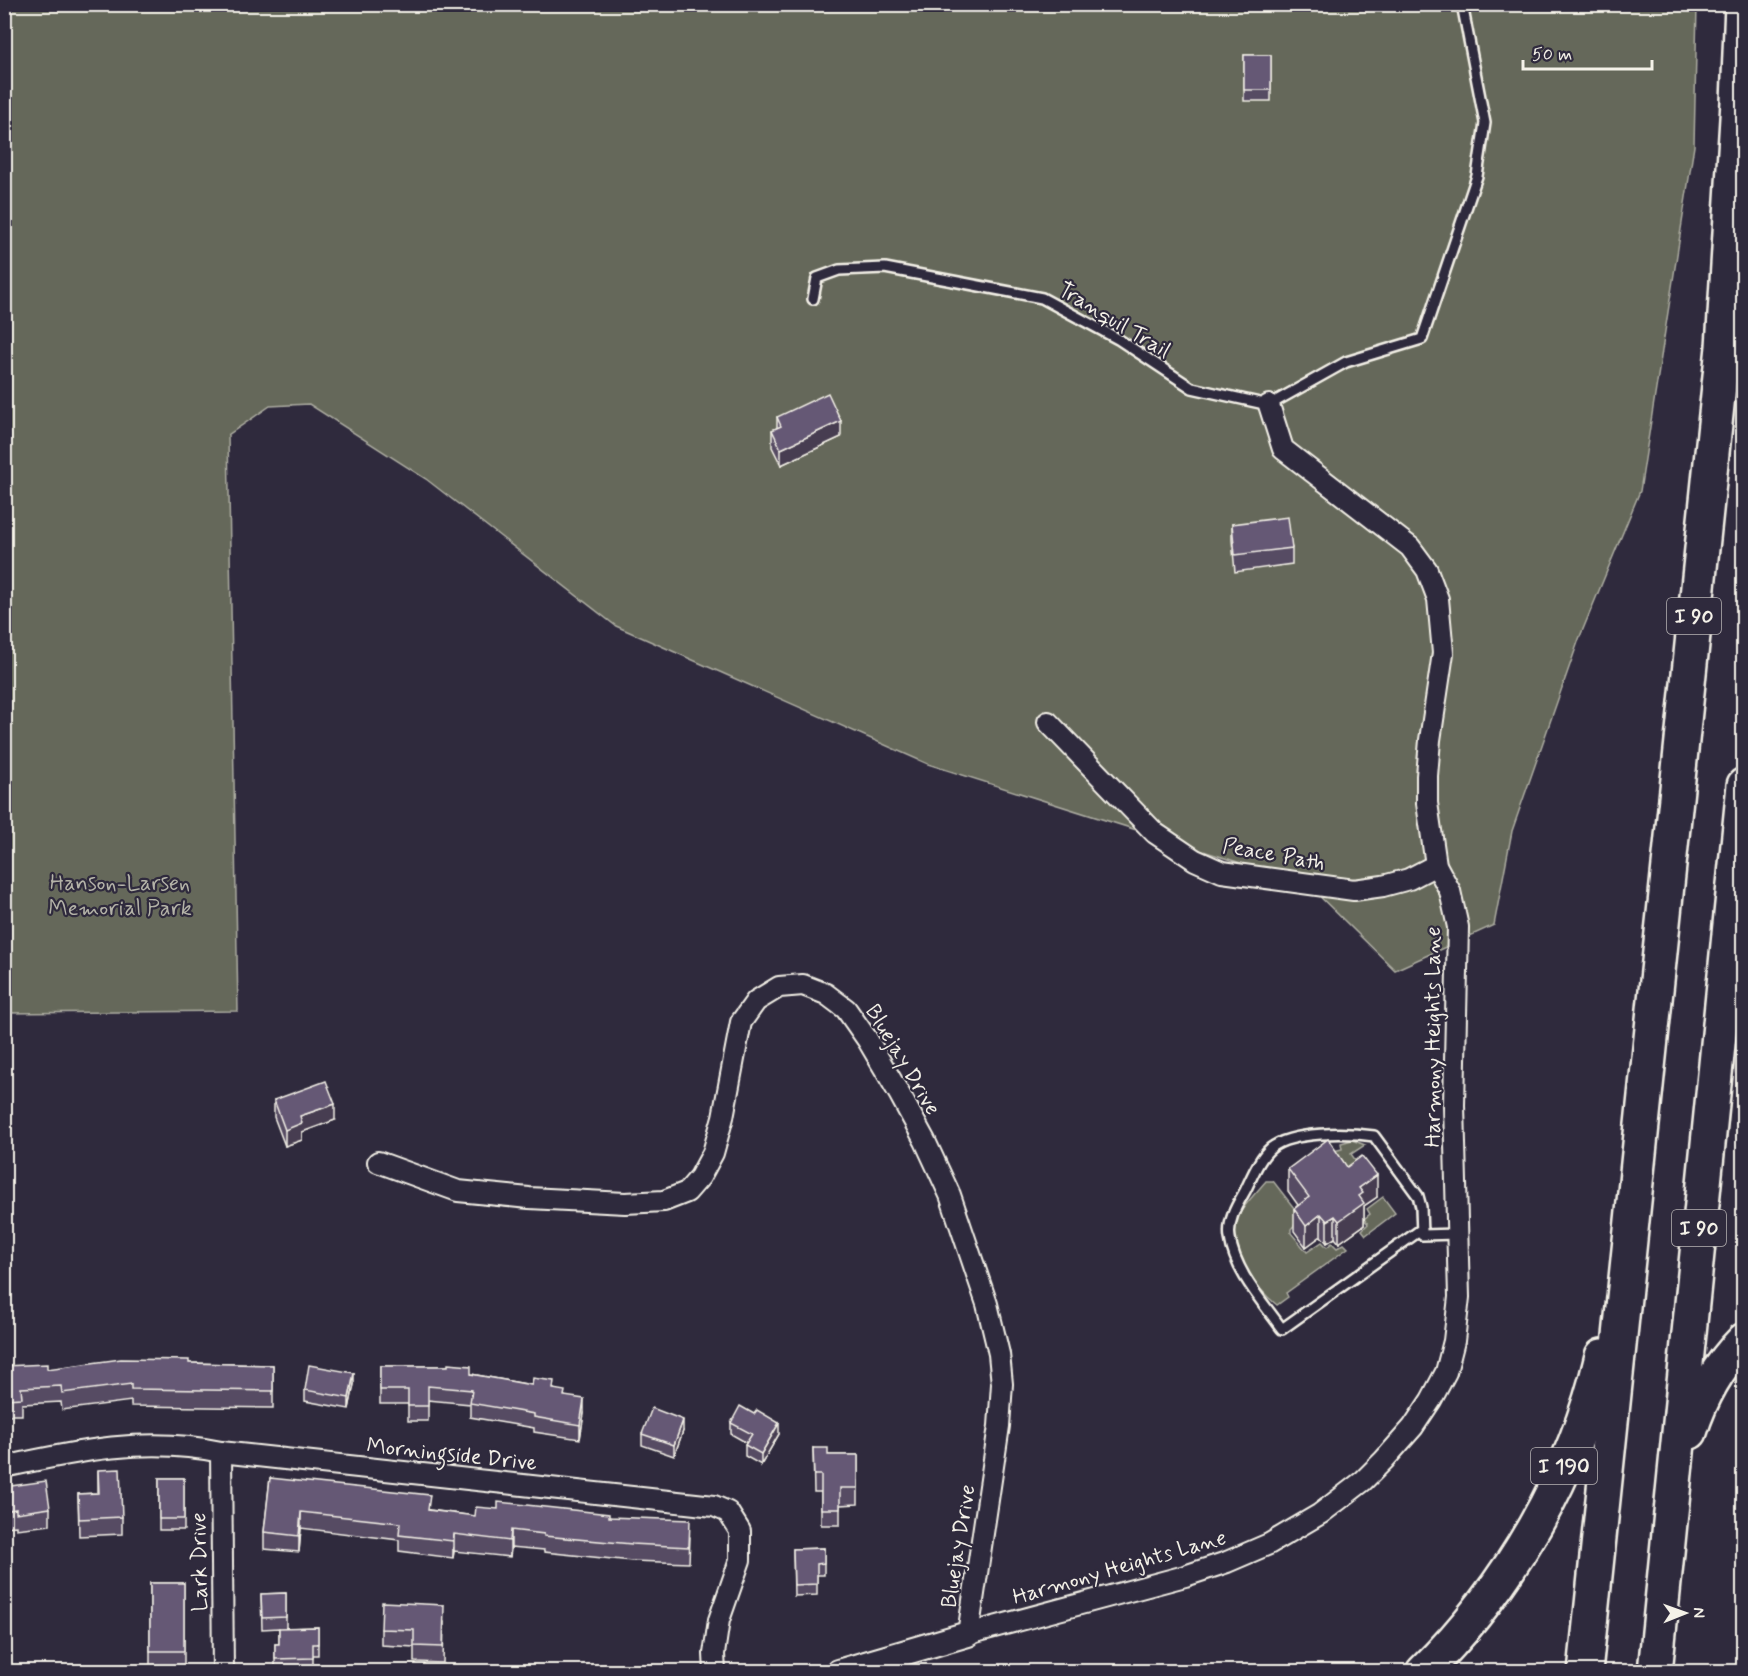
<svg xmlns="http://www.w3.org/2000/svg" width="1748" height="1676" viewBox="0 0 1748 1676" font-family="Mynerve,sans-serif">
	<rect width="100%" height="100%" fill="#2f2a3d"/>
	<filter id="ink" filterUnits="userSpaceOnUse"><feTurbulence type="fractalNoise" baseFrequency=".0167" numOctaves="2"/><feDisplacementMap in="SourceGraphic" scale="12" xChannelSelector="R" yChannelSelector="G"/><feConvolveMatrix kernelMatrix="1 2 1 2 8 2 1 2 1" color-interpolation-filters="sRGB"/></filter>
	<g filter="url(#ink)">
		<!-- green -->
		<g fill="#65685a" stroke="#acaca1" stroke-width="1.5">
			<polygon points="4,5 1697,5 1694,146 1640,491 1579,639 1512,831 1494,925 1395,970 1307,884 928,764 616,626 426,479 309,404 270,406 228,435 238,1011 5,1013"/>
			<polygon points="1352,1140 1365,1145 1351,1154 1366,1175 1347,1189 1325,1153 1342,1149 1341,1143"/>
			<path d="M1266,1181H1273L1301,1217L1291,1229V1233L1307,1252L1322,1242L1327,1247L1332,1243L1337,1248L1344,1244L1348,1248L1286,1293L1288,1297L1277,1305C1257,1290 1229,1249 1236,1223C1240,1208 1256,1193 1266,1181Z"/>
			<polygon points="1383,1197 1395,1213 1366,1235 1362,1230 1368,1224 1364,1219 1370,1214 1367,1209"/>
		</g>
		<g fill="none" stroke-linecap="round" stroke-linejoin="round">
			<!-- service casing -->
			<g stroke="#f4f1e8" stroke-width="14">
				<g id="service">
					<polyline points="813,299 817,278 839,270 885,268 1042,298 1118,339 1192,388 1269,405 1346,362 1422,339 1477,176 1485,123 1462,4"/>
					<path d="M1422,1229L1282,1329C1263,1302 1235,1272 1230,1238C1227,1221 1237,1205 1245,1191C1252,1177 1259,1158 1271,1148C1292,1131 1348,1132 1374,1136L1418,1196L1421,1207L1422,1235L1457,1234"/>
				</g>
			</g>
			<!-- minor casing -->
			<g stroke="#f4f1e8" stroke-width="24">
				<g id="minor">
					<polyline points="1048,722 1155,833 1195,860 1222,872 1354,890 1383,886 1409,879 1436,865"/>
					<polyline points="378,1162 458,1191 529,1198 625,1203 664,1201 687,1192 700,1177 713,1153 723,1117 741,1022 756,1001 779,987 803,985 826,994 846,1009 867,1039 900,1095 925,1141 950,1195 987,1304 999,1354 1002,1384 999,1426 968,1634 1185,1576 1227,1562 1269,1544 1320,1514 1363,1481 1384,1460 1413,1427 1431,1400 1446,1372 1454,1341 1459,1297 1454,1105 1458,927 1450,891 1436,865 1427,803 1427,776 1430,740 1443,653 1438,599 1427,570 1410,547 1283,449 1269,405"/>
					<polyline points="221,1452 223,1672"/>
					<path d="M4,1467C77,1451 147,1436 221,1452L714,1506L728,1512L740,1531V1560L719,1620L714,1654L715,1672"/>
				</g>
			</g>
			<!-- tertiary casing -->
			<g stroke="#f4f1e8" stroke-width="28">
				<polyline id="tertiary" points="838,1672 968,1634"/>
			</g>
			<!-- motorway casing -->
			<g stroke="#f4f1e8" stroke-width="38">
				<g id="motorway">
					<path d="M1690,1432C1701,1397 1717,1367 1744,1340"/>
					<path d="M1423,1672C1509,1588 1575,1473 1602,1356"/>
					<polyline points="1585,1672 1723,347 1738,102 1742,4"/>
					<polyline points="1655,1672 1744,785"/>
				</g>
			</g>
			<!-- service -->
			<use href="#service" stroke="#2f2a3d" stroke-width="9"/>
			<!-- minor -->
			<use href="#minor" stroke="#2f2a3d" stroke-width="20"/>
			<!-- tertiary -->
			<use href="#tertiary" stroke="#2f2a3d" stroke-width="24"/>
			<!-- motorway -->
			<use href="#motorway" stroke="#2f2a3d" stroke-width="33"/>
		</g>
		<!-- wall -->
		<g fill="#574c64" stroke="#f4f1e8" stroke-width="1.5">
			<rect x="1244" y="55" width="27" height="46"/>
			<polygon points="777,417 841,437 781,465 772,447 772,430 777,428"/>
			<polygon points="1232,524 1292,548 1292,564 1235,572 1232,540"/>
			<polygon points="274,1100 335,1120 302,1132 302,1140 285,1146 274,1117"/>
			<polygon points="1347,1167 1377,1197 1364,1206 1364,1225 1339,1243 1335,1238 1327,1243 1321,1236 1306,1247 1294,1231 1294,1209 1298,1205 1288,1191 1288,1169"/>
			<polygon points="189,1363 273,1365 273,1408 131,1406 131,1401 62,1410 61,1402 22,1404 22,1415 5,1415 4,1366 47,1369"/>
			<polygon points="380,1366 448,1366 471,1374 554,1389 565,1396 584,1413 580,1439 534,1432 534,1428 470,1417 470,1404 428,1400 428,1421 408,1421 408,1404 380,1404"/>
			<polygon points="354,1384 349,1409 305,1401 305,1390"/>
			<polygon points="731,1423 779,1434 761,1465 745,1456 745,1445 747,1443 731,1434"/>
			<polygon points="683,1431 674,1456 642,1445 642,1434"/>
			<polygon points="813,1448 828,1455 858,1455 858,1504 840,1505 840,1525 821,1525 821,1492 814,1492"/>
			<polygon points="98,1470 122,1517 122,1534 79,1536 78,1494 98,1493"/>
			<rect x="159" y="1478" width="25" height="52"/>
			<polygon points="270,1478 430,1510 475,1516 498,1509 609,1517 690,1537 689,1563 632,1561 544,1552 544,1550 511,1547 510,1557 454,1551 453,1558 399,1551 399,1540 301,1528 299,1552 264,1549 264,1532"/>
			<polygon points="4,1487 50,1508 50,1525 16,1529 16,1526 4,1527"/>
			<polygon points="824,1548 824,1575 817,1575 817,1595 794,1596 793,1549"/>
			<rect x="150" y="1583" width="34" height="84"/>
			<polygon points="286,1593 286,1628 318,1627 318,1655 313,1655 313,1669 275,1670 275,1644 279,1644 279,1628 262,1629 261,1594"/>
			<polygon points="444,1622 443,1663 414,1662 414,1647 381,1645 381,1629"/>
		</g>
		<!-- shaded-wall -->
		<g fill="#473e51" stroke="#f4f1e8" stroke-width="1.5">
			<polygon points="841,421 841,437 781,465 781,449"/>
			<polygon points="335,1104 335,1120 302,1132 302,1140 285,1146 285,1130 300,1116"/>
			<polygon points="1377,1175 1377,1197 1364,1206 1364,1225 1339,1243 1339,1221 1359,1188"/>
			<polygon points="1321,1214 1321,1236 1306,1247 1306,1226"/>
			<polygon points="1335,1216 1335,1238 1327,1243 1327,1221"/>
			<polygon points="354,1373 354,1384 349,1409 349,1398"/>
			<polygon points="584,1399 584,1413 580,1439 580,1425"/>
			<polygon points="683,1420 683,1431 674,1456 674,1445"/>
			<polygon points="779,1423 779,1434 761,1465 761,1454"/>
			<polygon points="301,1512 301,1528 299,1552 299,1536"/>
			<polygon points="511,1530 511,1547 510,1557 510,1541"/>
			<polygon points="454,1534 454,1551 453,1558 453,1541"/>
		</g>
		<!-- building -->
		<g fill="#655874" stroke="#f4f1e8" stroke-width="1.5">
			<rect x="1244" y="55" width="27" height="35"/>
			<polygon points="828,393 841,421 781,449 772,430 781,426 777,417"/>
			<polygon points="1288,517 1292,548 1235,555 1232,524"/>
			<polygon points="326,1081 335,1104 300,1116 302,1123 285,1130 274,1100"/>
			<polygon points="1328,1139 1347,1167 1362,1156 1377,1175 1359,1188 1363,1193 1359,1196 1364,1203 1339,1221 1335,1216 1327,1221 1321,1214 1306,1226 1294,1209 1309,1197 1288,1169"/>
			<polygon points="121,1359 189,1360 189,1363 273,1365 273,1391 131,1389 131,1384 62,1393 61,1386 21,1388 22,1398 5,1399 4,1366 47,1364 47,1369"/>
			<polygon points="448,1364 471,1366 471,1374 532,1385 533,1378 554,1381 553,1389 565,1391 564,1396 584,1399 580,1425 534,1417 534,1414 470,1403 472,1390 428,1386 428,1406 408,1406 408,1390 380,1390 380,1366 448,1366"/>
			<polygon points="309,1365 354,1373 349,1398 305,1390"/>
			<polygon points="740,1406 754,1414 757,1410 779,1423 761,1454 745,1445 752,1434 731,1423"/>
			<polygon points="652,1408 683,1420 674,1445 642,1434"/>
			<polygon points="813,1448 828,1448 828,1455 858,1455 858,1488 840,1488 840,1509 821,1509 821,1475 814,1475"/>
			<polygon points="120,1469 122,1517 79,1519 78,1494 99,1493 98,1470"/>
			<rect x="159" y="1478" width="25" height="41"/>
			<polygon points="270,1478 430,1495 428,1510 475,1516 476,1507 498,1509 498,1502 609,1514 609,1517 690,1520 689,1547 632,1544 544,1536 544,1534 511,1530 510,1541 454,1534 453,1541 399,1535 400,1523 301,1512 299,1536 264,1532"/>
			<polygon points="46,1481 50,1508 16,1513 16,1509 4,1511 4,1487"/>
			<polygon points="824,1548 824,1563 817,1564 817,1584 794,1585 793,1549"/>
			<rect x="150" y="1583" width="34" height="68"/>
			<polygon points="286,1593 286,1617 262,1618 261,1594"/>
			<polygon points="382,1602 444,1605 443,1647 414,1646 414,1630 381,1629"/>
			<polygon points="318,1627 318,1644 313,1644 313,1658 275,1659 275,1644 279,1644 279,1628"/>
		</g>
	</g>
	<g text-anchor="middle" stroke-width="4.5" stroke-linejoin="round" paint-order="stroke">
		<!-- shield labels -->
		<g fill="#2f2a3d" stroke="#b9b5b5" stroke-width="1.5">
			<rect x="1667" y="598" width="54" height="36" rx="4.5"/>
			<rect x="1672" y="1210" width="54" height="36" rx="4.5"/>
			<rect x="1531" y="1448" width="66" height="36" rx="4.5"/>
		</g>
		<g font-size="21" font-weight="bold" fill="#f4f1e8">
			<text x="1694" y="623">I 90</text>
			<text x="1699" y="1235">I 90</text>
			<text x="1564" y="1473">I 190</text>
		</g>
		<!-- street labels -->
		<g font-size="22" fill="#f4f1e8" stroke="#2f2a3d">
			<text transform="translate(1115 319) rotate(31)" y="8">Tranquil Trail</text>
			<text transform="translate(1274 853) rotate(10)" y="8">Peace Path</text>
			<text transform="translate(1432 1037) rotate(-90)" y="8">Harmony Heights Lane</text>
			<text transform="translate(904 1059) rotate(59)" y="8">Bluejay Drive</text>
			<text transform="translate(452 1453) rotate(6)" y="8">Morningside Drive</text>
			<text transform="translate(957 1546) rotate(-81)" y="8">Bluejay Drive</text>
			<text transform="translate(198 1562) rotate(-91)" y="8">Lark Drive</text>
			<text transform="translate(1119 1566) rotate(-16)" y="8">Harmony Heights Lane</text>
		</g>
		<!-- park labels -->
		<g font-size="22" fill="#b4b3a8" stroke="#2f2a3d">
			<text x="120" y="890">Hanson-Larsen<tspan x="120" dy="25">Memorial Park</tspan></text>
		</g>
	</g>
	<!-- margin -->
	<rect width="1748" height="1676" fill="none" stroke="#2f2a3d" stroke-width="24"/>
	<rect x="12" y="12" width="1724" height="1652" fill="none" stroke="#f4f1e8" stroke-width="2" filter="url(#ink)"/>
	<!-- north arrow -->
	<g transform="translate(1685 1613) rotate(89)" stroke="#2f2a3d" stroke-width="4.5" paint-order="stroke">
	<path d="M0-4.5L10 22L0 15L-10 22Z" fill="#f4f1e8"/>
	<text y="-9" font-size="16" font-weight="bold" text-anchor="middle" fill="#f4f1e8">N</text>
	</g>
	<!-- scale -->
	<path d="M1523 60v9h129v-9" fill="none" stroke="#f4f1e8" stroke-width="3"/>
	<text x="1532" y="60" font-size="18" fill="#f4f1e8" stroke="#2f2a3d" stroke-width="4.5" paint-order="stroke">50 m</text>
</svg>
